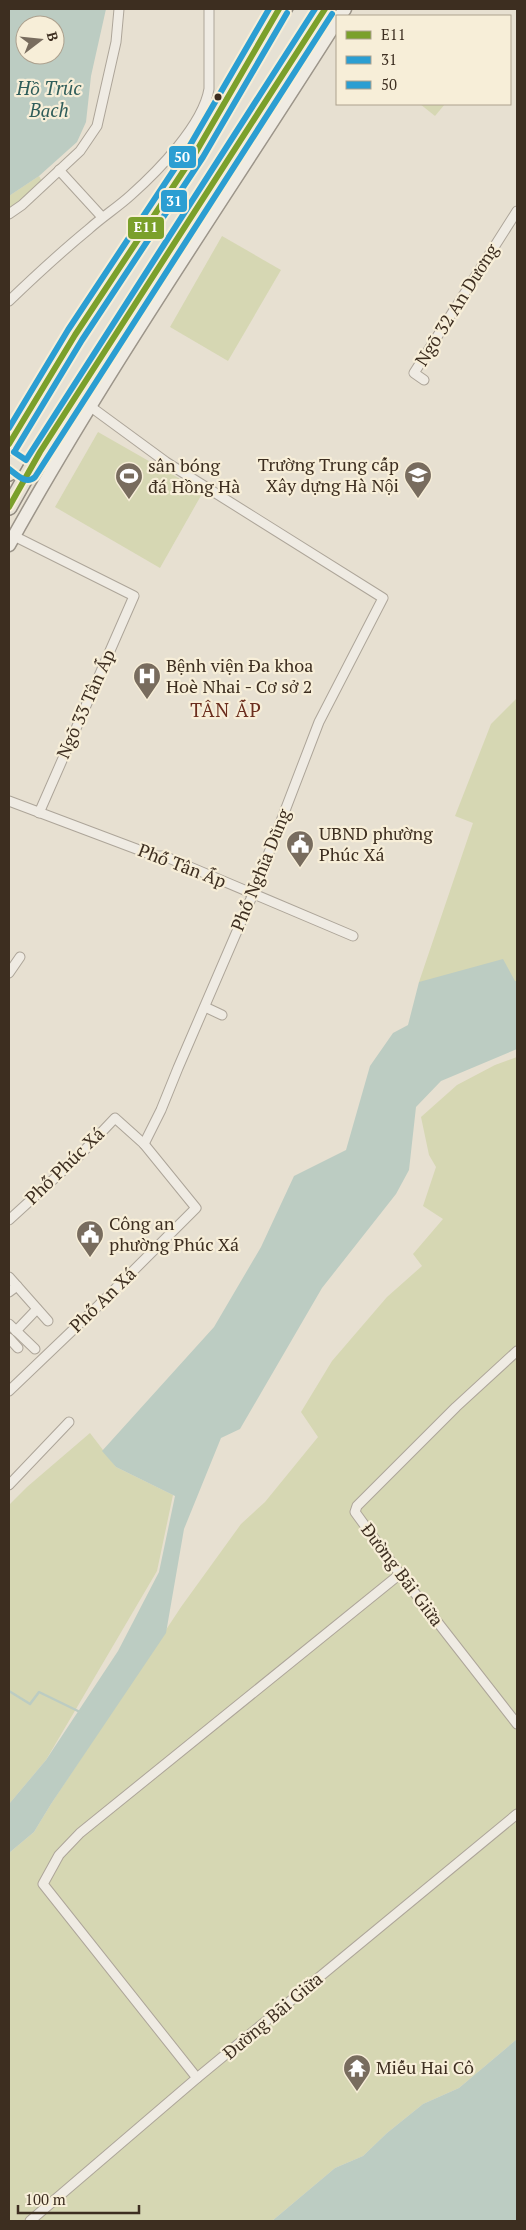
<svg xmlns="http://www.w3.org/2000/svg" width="526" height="2230" viewBox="0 0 526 2230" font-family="'PT Serif',serif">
	<rect width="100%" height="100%" fill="#e7e0d1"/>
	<!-- green -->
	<g fill="#d6d7b3">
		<polygon points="420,104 445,104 435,116"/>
		<polygon points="39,176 42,181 24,201 9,210 9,196"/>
		<polygon points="222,236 281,270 228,361 170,327"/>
		<polygon points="98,432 203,492 160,568 55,507"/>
		<polygon points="517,698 517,981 419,982 473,823 455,816 491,724"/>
		<polygon points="517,1057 517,2039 459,2088 423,2104 387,2133 363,2156 335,2168 272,2221 9,2221 9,1853 34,1832 51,1804 181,1607 241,1524 265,1502 318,1437 301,1412 332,1361 387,1297 422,1266 413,1254 443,1219 423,1206 436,1167 429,1155 421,1117 457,1085 495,1065"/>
		<polygon points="90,1433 116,1467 173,1495 157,1571 46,1760 9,1804 9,1505 27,1487"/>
	</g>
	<!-- water -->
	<g fill="#bcccc2" fill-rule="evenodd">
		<path d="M9,9H106L91,76L86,122L77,142L39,176L9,196ZM25,25H55V55H25Z"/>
		<polygon points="503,959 515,981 517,981 517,1049 441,1081 416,1107 409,1170 396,1194 322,1288 240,1429 221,1438 184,1529 166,1633 51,1804 34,1832 9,1853 9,1804 46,1760 118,1651 159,1572 175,1496 116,1467 102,1451 214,1327 261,1247 294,1176 346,1150 370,1066 393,1033 408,1025 419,982"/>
		<polygon points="517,2039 517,2221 272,2221 335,2168 363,2156 387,2133 423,2104 459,2088"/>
	</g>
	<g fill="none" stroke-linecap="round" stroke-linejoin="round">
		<!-- stream -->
		<polyline stroke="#bcccc2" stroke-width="2.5" points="9,1691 30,1704 39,1692 80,1712"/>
		<!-- street casing -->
		<g stroke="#ada599" stroke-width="11">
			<g id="street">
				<polyline points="59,170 102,217"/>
				<polyline points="9,214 22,205 80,151 97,126 116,42 119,9"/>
				<path d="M9,301C35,276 61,252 89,229C102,217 118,207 131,195C158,171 203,125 209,89V9"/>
				<polyline points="424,380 414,373 517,211"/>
				<polyline points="91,407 166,462 383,598 319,722 253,894 178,1068 161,1110 144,1144"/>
				<polyline points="14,536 134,596 39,813"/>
				<polyline points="9,801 155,856 164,856 353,936"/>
				<polyline points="9,973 20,957"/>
				<polyline points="205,1007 222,1015"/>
				<polyline points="9,1220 79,1156 115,1118 144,1144 196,1208 99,1305 9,1391"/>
				<polyline points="9,1277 17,1286 9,1292"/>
				<polyline points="17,1286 48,1321"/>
				<polyline points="9,1324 35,1349"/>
				<polyline points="16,1331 37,1309"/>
				<polyline points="9,1338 18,1348"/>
				<polyline points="517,1351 456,1407 357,1506 355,1512 400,1574 517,1724"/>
				<polyline points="9,1485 69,1422"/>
				<polyline points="197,2078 43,1884 59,1855 80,1833 400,1574"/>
				<polyline points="30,2221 197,2078 517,1814"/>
			</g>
		</g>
		<!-- secondary casing -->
		<g stroke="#9c958a" stroke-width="15">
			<g id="secondary">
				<polyline points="340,16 345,9"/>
				<path d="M9,545C109,365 227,195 337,21"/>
			</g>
		</g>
		<!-- primary casing -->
		<g stroke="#928b80" stroke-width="18">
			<g id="primary">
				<polyline points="9,444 75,335 196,152 279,9"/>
				<path d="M9,473C50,401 96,333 141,264C172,215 201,163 239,119L303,9"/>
				<polyline points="9,507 40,452 325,9"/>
			</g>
		</g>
		<!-- street -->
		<use href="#street" stroke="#efebe3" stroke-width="9"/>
		<!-- secondary -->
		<use href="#secondary" stroke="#efebe3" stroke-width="12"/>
		<!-- primary -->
		<use href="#primary" stroke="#e6e1d4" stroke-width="15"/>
		<!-- bus-1 casing -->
		<g stroke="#f7eed8" stroke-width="10">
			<g id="bus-1">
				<polyline points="9,444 75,335 196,152 279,9"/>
				<polyline points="9,507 40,452 325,9"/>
			</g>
		</g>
		<!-- bus-2 casing -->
		<g stroke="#f7eed8" stroke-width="10">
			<g id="bus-2">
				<polyline points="16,449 82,340 203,157 287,13"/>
				<path d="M9,469C17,475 26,485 35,477L332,14"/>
			</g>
		</g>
		<!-- bus-3 casing -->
		<g stroke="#f7eed8" stroke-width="10">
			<g id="bus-3">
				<polyline points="9,428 68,330 189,147 269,9"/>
				<polyline points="14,452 26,460 315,9"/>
			</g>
		</g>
		<!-- bus-1 -->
		<use href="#bus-1" stroke="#7ba02b" stroke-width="6"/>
		<!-- bus-2 -->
		<use href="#bus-2" stroke="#2b9ed2" stroke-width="6"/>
		<!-- bus-3 -->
		<use href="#bus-3" stroke="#2b9ed2" stroke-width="6"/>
	</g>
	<!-- icons -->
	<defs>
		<g id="school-pin" transform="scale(1.4375)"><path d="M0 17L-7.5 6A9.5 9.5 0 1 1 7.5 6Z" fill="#786c5e" stroke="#f7eed8"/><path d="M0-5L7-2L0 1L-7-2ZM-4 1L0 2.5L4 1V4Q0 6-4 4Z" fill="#fff"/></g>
		<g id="stadium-pin" transform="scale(1.4375)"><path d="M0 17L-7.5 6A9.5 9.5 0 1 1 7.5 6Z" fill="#786c5e" stroke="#f7eed8"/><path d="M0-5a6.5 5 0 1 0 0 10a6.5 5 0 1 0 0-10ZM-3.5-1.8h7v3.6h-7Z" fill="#fff"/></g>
		<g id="hospital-pin" transform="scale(1.4375)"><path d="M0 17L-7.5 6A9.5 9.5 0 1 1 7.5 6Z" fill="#786c5e" stroke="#f7eed8"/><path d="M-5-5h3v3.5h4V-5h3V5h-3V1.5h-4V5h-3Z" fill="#fff"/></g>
		<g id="civic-pin" transform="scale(1.4375)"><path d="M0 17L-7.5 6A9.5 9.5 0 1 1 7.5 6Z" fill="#786c5e" stroke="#f7eed8"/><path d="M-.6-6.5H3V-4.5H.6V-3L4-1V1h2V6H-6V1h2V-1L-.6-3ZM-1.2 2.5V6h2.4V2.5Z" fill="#fff"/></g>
		<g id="temple-pin" transform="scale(1.4375)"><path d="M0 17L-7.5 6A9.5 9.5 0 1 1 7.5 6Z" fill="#786c5e" stroke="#f7eed8"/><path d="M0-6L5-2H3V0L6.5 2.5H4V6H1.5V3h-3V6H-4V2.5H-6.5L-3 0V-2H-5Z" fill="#fff"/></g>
	</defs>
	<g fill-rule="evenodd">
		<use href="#school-pin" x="418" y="475"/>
		<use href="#stadium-pin" x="129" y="476"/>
		<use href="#hospital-pin" x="147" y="676"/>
		<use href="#civic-pin" x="300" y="844"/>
		<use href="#civic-pin" x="90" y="1234"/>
		<use href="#temple-pin" x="357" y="2068"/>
	</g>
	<!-- markers -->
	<circle fill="#3d2e20" stroke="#f7eed8" stroke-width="2" cx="218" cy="97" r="4.5"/>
	<g text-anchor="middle" stroke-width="4.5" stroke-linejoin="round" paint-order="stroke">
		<!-- street labels -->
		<g font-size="18" fill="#3d2e20" stroke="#f7eed8">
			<text transform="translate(457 305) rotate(-58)" y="6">Ngõ 32 An Dương</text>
			<text transform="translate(86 704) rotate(-66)" y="6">Ngõ 33 Tân Ấp</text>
			<text transform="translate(182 866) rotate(21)" y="6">Phố Tân Ấp</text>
			<text transform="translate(261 870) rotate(-68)" y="6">Phố Nghĩa Dũng</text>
			<text transform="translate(65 1166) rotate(-44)" y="6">Phố Phúc Xá</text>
			<text transform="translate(103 1300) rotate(-44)" y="6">Phố An Xá</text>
			<text transform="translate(402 1575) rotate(53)" y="6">Đường Bãi Giữa</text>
			<text transform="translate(273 2016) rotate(-40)" y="6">Đường Bãi Giữa</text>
		</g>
		<!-- poi labels -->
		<g font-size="18" fill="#3d2e20" stroke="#f7eed8" text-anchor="start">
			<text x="399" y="471" text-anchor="end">Trường Trung cấp<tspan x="399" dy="21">Xây dựng Hà Nội</tspan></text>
			<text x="148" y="472">sân bóng<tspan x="148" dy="21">đá Hồng Hà</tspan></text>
			<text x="166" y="672">Bệnh viện Đa khoa<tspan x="166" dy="21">Hoè Nhai - Cơ sở 2</tspan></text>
			<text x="319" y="840">UBND phường<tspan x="319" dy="21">Phúc Xá</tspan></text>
			<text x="109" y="1230">Công an<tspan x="109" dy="21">phường Phúc Xá</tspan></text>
			<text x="376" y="2074">Miếu Hai Cô</text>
		</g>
		<!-- water labels -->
		<g font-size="19" font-style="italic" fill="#2f5d5a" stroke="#f7eed8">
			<text x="49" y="95">Hồ Trúc<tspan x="49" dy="22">Bạch</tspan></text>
		</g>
		<!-- neighbourhood labels -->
		<g font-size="19" letter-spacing="1" fill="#6b2e1e" stroke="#f7eed8">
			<text x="226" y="717">TÂN ẤP</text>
		</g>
	</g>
	<g stroke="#f7eed8" stroke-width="2">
		<rect x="168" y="145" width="29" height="24" rx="5" fill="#2b9ed2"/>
		<rect x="160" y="189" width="28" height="24" rx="5" fill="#2b9ed2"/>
		<rect x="127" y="216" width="38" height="24" rx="5" fill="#7ba02b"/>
	</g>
	<g font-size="14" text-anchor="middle" font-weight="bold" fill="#fff">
		<text x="182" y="162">50</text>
		<text x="174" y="206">31</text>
		<text x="146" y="232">E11</text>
	</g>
	<!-- border -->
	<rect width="526" height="2230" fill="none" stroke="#3d2e20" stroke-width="20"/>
	<!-- legend -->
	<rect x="336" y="15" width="175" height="90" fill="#f7eed8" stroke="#ada18e"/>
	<rect x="346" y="31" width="25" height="8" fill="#7ba02b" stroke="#ada18e"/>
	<text x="381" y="40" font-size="15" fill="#3d2e20">E11</text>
	<rect x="346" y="56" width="25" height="8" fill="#2b9ed2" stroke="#ada18e"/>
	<text x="381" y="65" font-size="15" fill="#3d2e20">31</text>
	<rect x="346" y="81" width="25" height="8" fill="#2b9ed2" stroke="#ada18e"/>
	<text x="381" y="90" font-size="15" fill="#3d2e20">50</text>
	<!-- north arrow -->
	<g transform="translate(40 40) rotate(74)"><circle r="24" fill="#f7eed8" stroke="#ada18e"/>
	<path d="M0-4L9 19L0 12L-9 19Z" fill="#786c5e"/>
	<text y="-8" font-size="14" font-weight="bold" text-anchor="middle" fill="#3d2e20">B</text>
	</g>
	<!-- scale -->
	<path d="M18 2205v8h121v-8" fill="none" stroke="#3d2e20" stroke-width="2.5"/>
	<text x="25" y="2205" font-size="15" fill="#3d2e20" stroke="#f7eed8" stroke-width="4" paint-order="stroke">100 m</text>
</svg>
